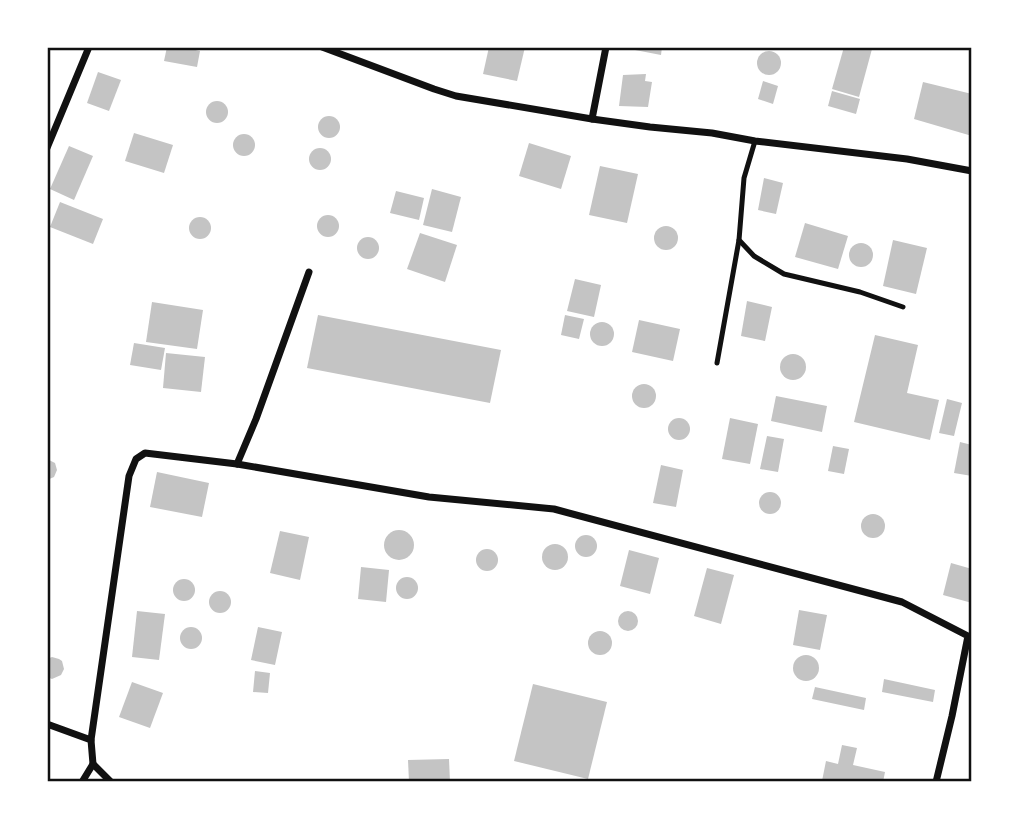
<svg xmlns="http://www.w3.org/2000/svg" width="1019" height="829" viewBox="0 0 1019 829" font-family="Helvetica,sans-serif">
	<rect width="100%" height="100%" fill="#fff"/>
	<!-- building -->
	<g fill="#c4c4c4">
		<polygon points="167,47 182,47 200,51 197,67 164,61"/>
		<polygon points="489,47 525,47 517,81 483,74"/>
		<polygon points="636,47 662,47 661,55 635,50"/>
		<polygon points="844,47 865,47 872,49 859,97 832,89"/>
		<circle cx="769" cy="63" r="12"/>
		<polygon points="98,72 121,80 109,111 87,103"/>
		<polygon points="646,74 645,81 652,82 648,107 619,106 623,75"/>
		<polygon points="763,81 778,86 773,104 758,99"/>
		<polygon points="923,82 972,94 972,136 914,119"/>
		<polygon points="832,91 860,99 856,114 828,106"/>
		<circle cx="217" cy="112" r="11"/>
		<circle cx="329" cy="127" r="11"/>
		<polygon points="134,133 173,145 164,173 125,161"/>
		<circle cx="244" cy="145" r="11"/>
		<polygon points="529,143 571,156 561,189 519,176"/>
		<polygon points="69,146 93,156 74,200 50,189"/>
		<circle cx="320" cy="159" r="11"/>
		<polygon points="600,166 638,174 627,223 589,215"/>
		<polygon points="764,178 783,183 776,214 758,210"/>
		<polygon points="432,189 461,197 452,232 423,225"/>
		<polygon points="396,191 424,198 419,220 390,213"/>
		<polygon points="60,202 103,219 93,244 50,227"/>
		<circle cx="328" cy="226" r="11"/>
		<circle cx="200" cy="228" r="11"/>
		<polygon points="805,223 848,236 838,269 795,257"/>
		<circle cx="666" cy="238" r="12"/>
		<polygon points="420,233 457,245 445,282 407,269"/>
		<circle cx="368" cy="248" r="11"/>
		<polygon points="893,240 927,248 916,294 883,286"/>
		<circle cx="861" cy="255" r="12"/>
		<polygon points="575,279 601,285 594,317 567,311"/>
		<polygon points="747,301 772,307 765,341 741,336"/>
		<polygon points="152,302 203,310 197,349 146,342"/>
		<polygon points="318,315 501,350 490,403 307,368"/>
		<polygon points="565,315 584,319 579,339 561,335"/>
		<polygon points="639,320 680,329 673,361 632,352"/>
		<circle cx="602" cy="334" r="12"/>
		<polygon points="875,335 918,345 907,393 939,400 930,440 854,422"/>
		<polygon points="134,343 165,348 161,370 130,365"/>
		<polygon points="166,353 205,357 201,392 163,388"/>
		<circle cx="793" cy="367" r="13"/>
		<circle cx="644" cy="396" r="12"/>
		<polygon points="776,396 827,406 822,432 771,421"/>
		<polygon points="947,399 962,403 954,436 939,433"/>
		<polygon points="730,418 758,424 750,464 722,459"/>
		<circle cx="679" cy="429" r="11"/>
		<polygon points="767,436 784,439 778,472 760,469"/>
		<polygon points="960,442 972,445 972,476 954,473"/>
		<polygon points="833,446 849,449 844,474 828,471"/>
		<polygon points="47,459 55,463 57,470 54,477 47,480"/>
		<polygon points="661,465 683,470 676,507 653,503"/>
		<polygon points="157,472 209,483 202,517 150,507"/>
		<circle cx="770" cy="503" r="11"/>
		<circle cx="873" cy="526" r="12"/>
		<circle cx="399" cy="545" r="15"/>
		<polygon points="280,531 309,537 300,580 270,573"/>
		<circle cx="586" cy="546" r="11"/>
		<circle cx="555" cy="557" r="13"/>
		<circle cx="487" cy="560" r="11"/>
		<polygon points="629,550 659,558 650,594 620,586"/>
		<polygon points="951,563 972,569 972,603 943,595"/>
		<polygon points="361,567 389,570 386,602 358,599"/>
		<polygon points="707,568 734,575 721,624 694,616"/>
		<circle cx="407" cy="588" r="11"/>
		<circle cx="184" cy="590" r="11"/>
		<circle cx="220" cy="602" r="11"/>
		<polygon points="799,610 827,615 820,650 793,645"/>
		<polygon points="137,611 165,614 159,660 132,657"/>
		<circle cx="628" cy="621" r="10"/>
		<polygon points="258,627 282,632 275,665 251,660"/>
		<circle cx="191" cy="638" r="11"/>
		<circle cx="600" cy="643" r="12"/>
		<circle cx="806" cy="668" r="13"/>
		<polygon points="52,657 59,659 62,661 64,669 61,675 52,679 47,677 47,659"/>
		<polygon points="255,671 270,673 268,693 253,692"/>
		<polygon points="884,679 935,690 933,702 882,692"/>
		<polygon points="132,682 163,693 150,728 119,717"/>
		<polygon points="533,684 607,702 588,779 514,761"/>
		<polygon points="815,687 866,698 864,710 812,699"/>
		<polygon points="842,745 857,748 853,765 885,772 883,782 822,781 826,761 838,764"/>
		<polygon points="449,759 450,782 409,782 408,760"/>
	</g>
	<g fill="none" stroke-linecap="round" stroke-linejoin="round">
		<!-- service -->
		<g stroke="#111" stroke-width="5">
			<polyline points="755,141 744,178 739,240 754,256 784,274 860,292 903,307"/>
			<polyline points="717,363 739,240"/>
		</g>
		<!-- minor -->
		<g stroke="#111" stroke-width="7">
			<polyline points="322,47 434,89 456,96 592,119 650,127 712,133 755,141 907,159 972,171"/>
			<polyline points="592,119 606,47"/>
			<polyline points="47,148 89,47"/>
			<polyline points="237,464 256,419 309,272"/>
			<polyline points="47,724 91,740 93,764 111,782"/>
			<polyline points="91,740 129,476 136,459 145,453 237,464 429,497 554,509 902,602 968,636 952,716 936,782"/>
			<polyline points="82,782 93,764"/>
		</g>
	</g>
	<!-- border -->
	<rect width="1019" height="829" fill="none" stroke="#ffffff" stroke-width="98"/>
	<rect x="49" y="49" width="921" height="731" fill="none" stroke="#111" stroke-width="2.5"/>
</svg>
